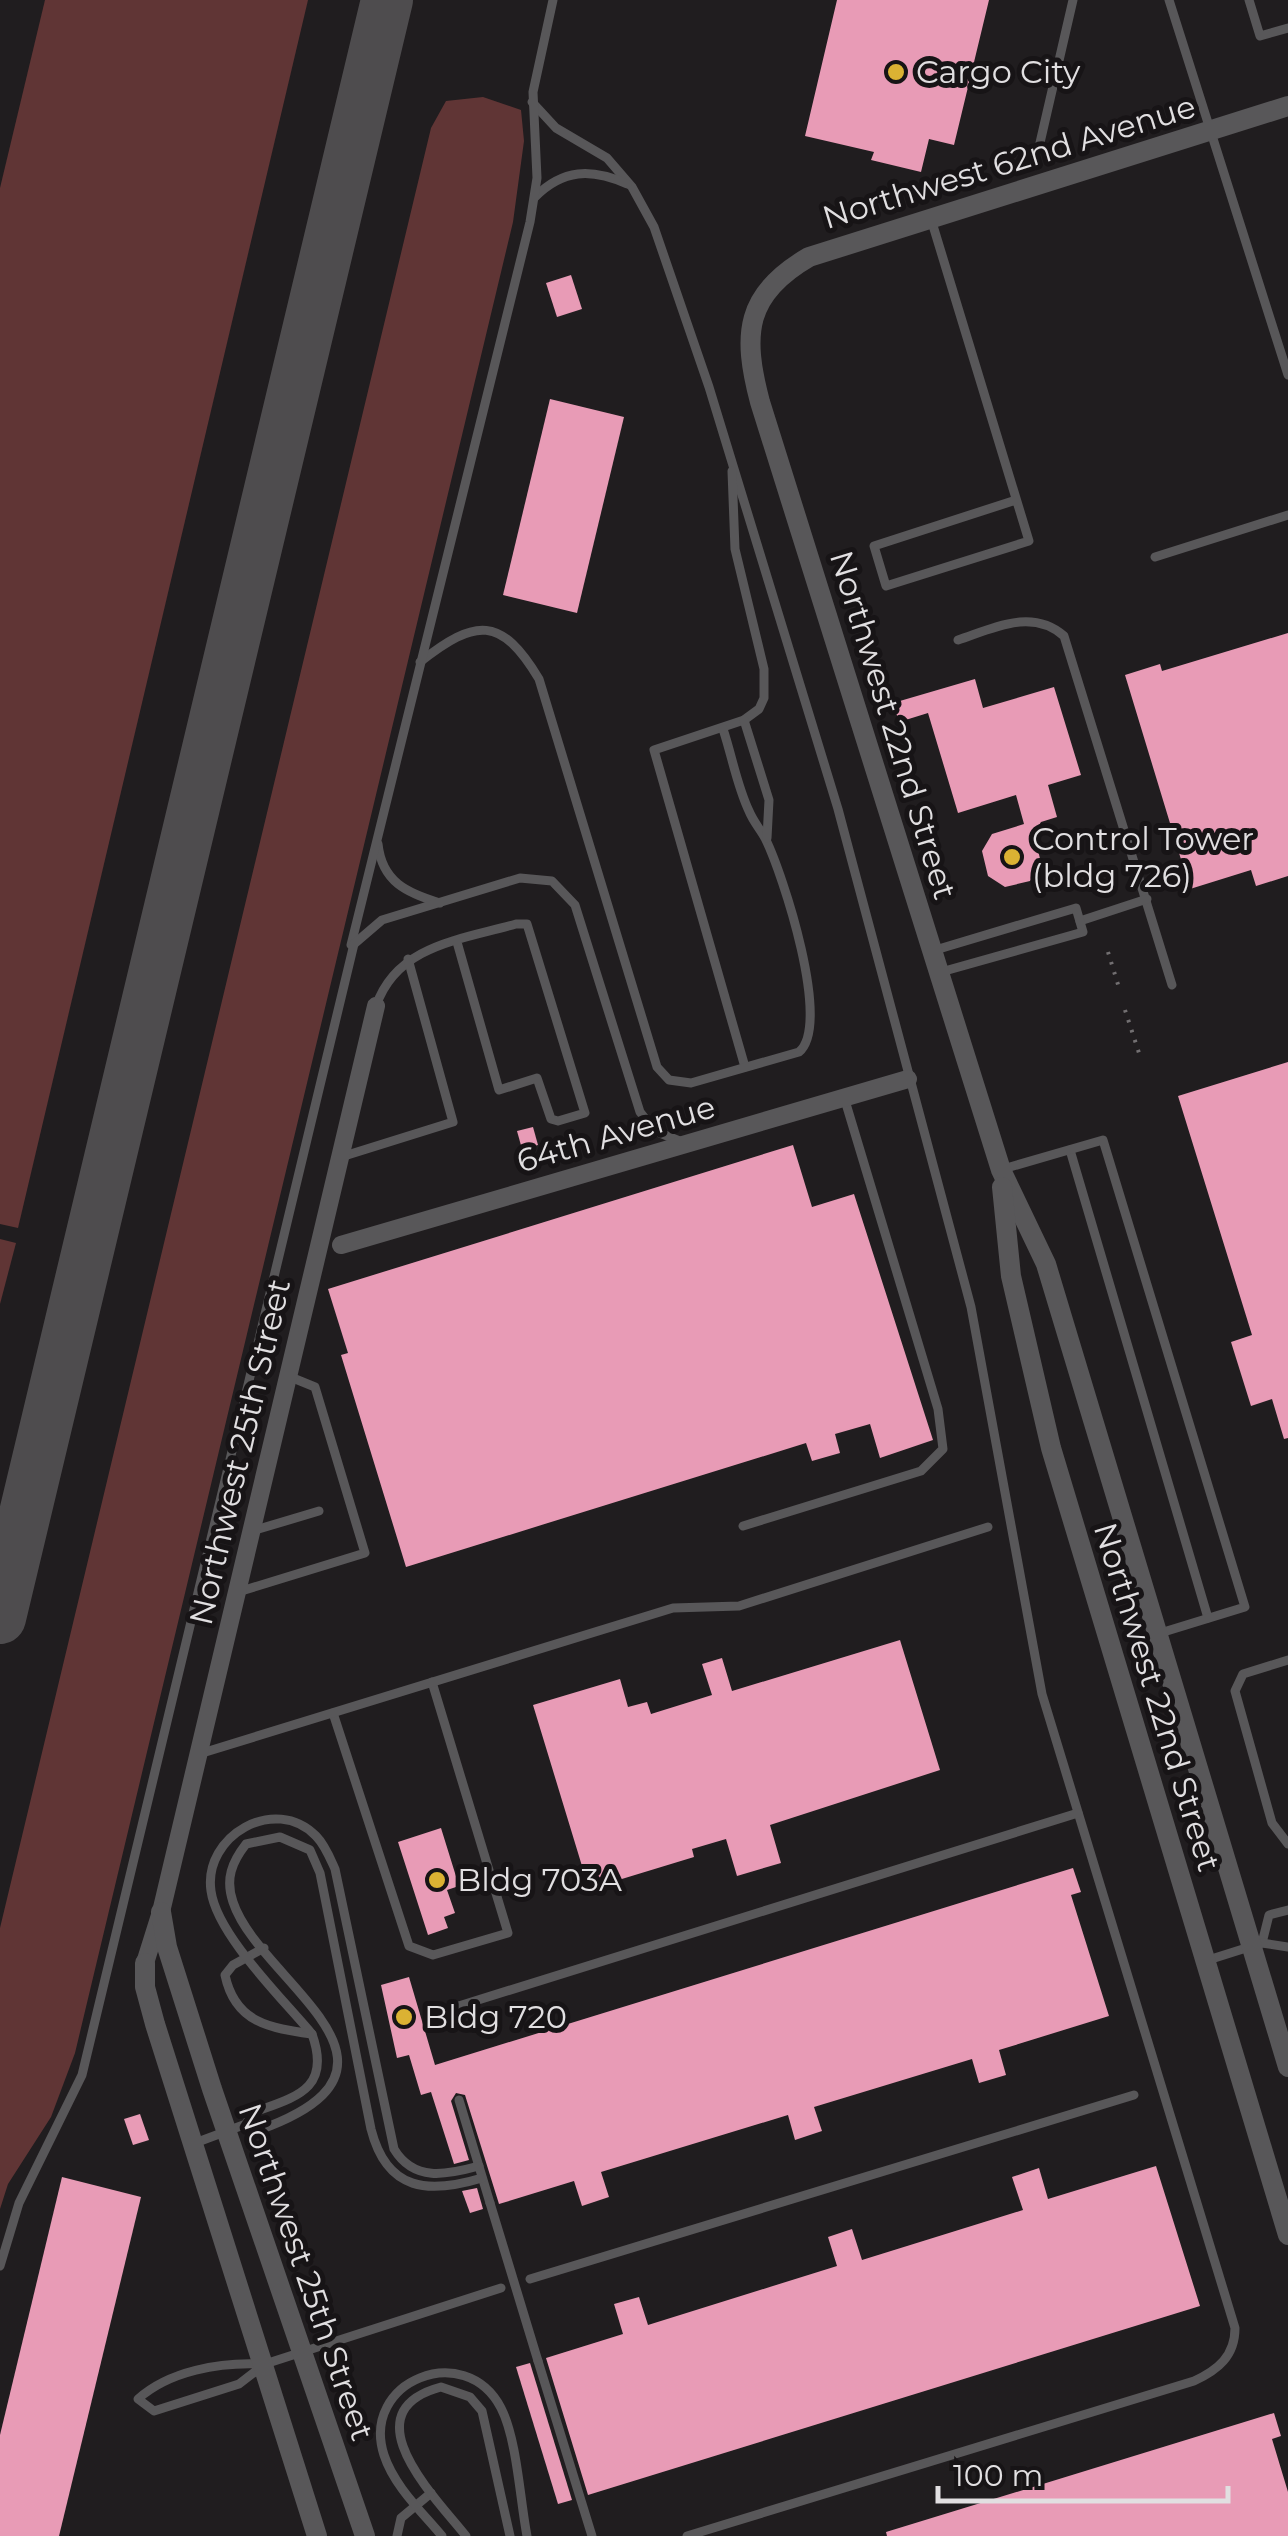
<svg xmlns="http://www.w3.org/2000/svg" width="1288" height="2536" viewBox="0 0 1288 2536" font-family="Montserrat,sans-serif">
	<rect width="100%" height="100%" fill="#201d1f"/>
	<!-- green -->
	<g fill="#603535">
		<polygon points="45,0 308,0 18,1228 0,1224 0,188"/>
		<polygon points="483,97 521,110 524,141 513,222 75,2053 51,2117 8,2184 0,2209 0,1928 431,128 446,101"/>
		<polygon points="0,1239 16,1243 0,1304"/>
	</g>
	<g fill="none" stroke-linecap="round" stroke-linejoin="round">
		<!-- taxiway -->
		<polyline stroke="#4e4c4e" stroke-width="52" points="0,1618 387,0"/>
	</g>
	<!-- building -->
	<g fill="#e89bb6">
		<polygon points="837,0 989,0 954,145 929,139 921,172 871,160 874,152 805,136"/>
		<polygon points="571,275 582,309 557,317 546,283"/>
		<polygon points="550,399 624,417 577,613 503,595"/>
		<polygon points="1288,633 1288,876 1256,886 1251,870 1190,889 1125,675 1160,664 1162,671"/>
		<polygon points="975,679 983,708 1054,687 1081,775 1048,785 1057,817 1041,822 1034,833 1041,863 1030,881 1005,887 988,876 982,851 992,834 1024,824 1016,795 958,813 928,713 899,722 893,703"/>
		<polygon points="1288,1062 1288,1438 1284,1439 1272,1399 1251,1406 1231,1342 1252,1335 1178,1096"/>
		<polygon points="533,1127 538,1145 522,1149 517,1131"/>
		<polygon points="793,1145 812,1207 854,1194 933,1440 880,1458 870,1424 835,1434 840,1453 812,1461 806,1443 406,1567 341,1355 348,1353 328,1289"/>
		<polygon points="900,1640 940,1770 770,1825 781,1863 737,1876 726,1839 692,1849 694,1857 589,1889 533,1705 620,1679 628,1707 647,1702 651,1714 712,1695 702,1664 722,1658 732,1691"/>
		<polygon points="441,1828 459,1886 447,1890 455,1913 444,1917 448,1928 428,1935 398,1842"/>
		<polygon points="1073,1868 1081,1892 1071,1895 1109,2016 999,2050 1006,2075 979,2083 972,2059 814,2107 822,2131 795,2140 788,2115 601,2172 609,2197 582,2206 574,2181 499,2204 465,2095 456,2093 451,2101 469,2160 454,2164 431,2092 421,2095 409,2055 397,2058 381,1985 409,1977 435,2065"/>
		<polygon points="140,2114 149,2140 133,2145 124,2119"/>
		<polygon points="1156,2166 1200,2306 588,2495 546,2358 623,2334 614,2304 639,2297 648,2325 837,2266 828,2237 852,2229 862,2260 1023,2210 1012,2177 1039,2168 1048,2199"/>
		<polygon points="62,2177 141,2197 59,2536 0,2536 0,2435"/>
		<polygon points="477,2188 483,2209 470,2213 462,2191"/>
		<polygon points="530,2363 572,2500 558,2504 516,2367"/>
		<polygon points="1274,2413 1281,2436 1272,2439 1288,2492 1288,2536 887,2536 886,2532"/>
	</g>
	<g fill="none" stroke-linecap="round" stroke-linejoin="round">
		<!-- path -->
		<g stroke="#726f71" stroke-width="4" stroke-dasharray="2.5 8" stroke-linecap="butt">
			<polyline points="1108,952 1120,991"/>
			<polyline points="1125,1010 1139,1053"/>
		</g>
		<!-- service -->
		<g stroke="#585759" stroke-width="9">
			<polyline points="1169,0 1288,375"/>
			<polyline points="1249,0 1260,36 1288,28"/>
			<path d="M532,102L556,128L607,158L632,187L654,227L709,387L838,809L971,1307L1042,1694L1235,2328C1235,2356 1218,2370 1194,2381L687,2536"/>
			<polyline points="1039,147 1073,0"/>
			<path d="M535,197C563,169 591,168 627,184"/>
			<polyline points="931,219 1029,541 886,586 874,546 1016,500"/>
			<polyline points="732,471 735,549 764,669 764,698 759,709 744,720 654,750 745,1067"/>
			<polyline points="1155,557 1288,515"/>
			<path d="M958,640C994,628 1032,608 1064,636L1172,985"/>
			<path d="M420,662C476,618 501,616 539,679L657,1067L669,1080L691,1083L799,1052C832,1025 783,874 765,838C760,829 753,821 749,811C737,786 732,756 723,729"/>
			<polyline points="744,720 769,800 767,838"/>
			<path d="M378,844C382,882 407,893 440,903"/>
			<polyline points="1080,921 1147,899"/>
			<polyline points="351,945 530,222 537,178 533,92 553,0"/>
			<polyline points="932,951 1076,908 1083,932 941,972"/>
			<path d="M376,1006C397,945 460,940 516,924H527L585,1113L558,1121L551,1119L537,1078L499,1090L457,942"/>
			<polyline points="1070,1150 1208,1618"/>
			<polyline points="341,1157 453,1122 408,959"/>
			<polyline points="1003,1169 1103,1140 1245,1607 1157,1634"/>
			<polyline points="743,1526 921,1471 943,1449 938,1409 844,1097"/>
			<polyline points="252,1531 319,1511"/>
			<polyline points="238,1592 365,1553 315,1387 288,1376"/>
			<polyline points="1288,1660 1243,1674 1235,1691 1272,1823 1288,1844"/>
			<polyline points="333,1713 409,1946 433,1955 508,1933 432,1682"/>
			<polyline points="199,1754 673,1608 739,1606 988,1527"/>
			<polyline points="1262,1943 1269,1915 1288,1910"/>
			<path d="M264,1948L233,1965L225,1975C235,2023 270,2028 312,2034"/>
			<polyline points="1205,1961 1262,1943 1288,1947"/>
			<polyline points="430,2015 1078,1813"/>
			<polyline points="459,2100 490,2203"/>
			<path d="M246,2124L259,2130C438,2066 259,1982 233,1902C225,1879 232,1862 246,1844L280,1837L310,1850L320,1873L371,2129C387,2192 429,2194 482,2178"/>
			<path d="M195,2143L246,2124L252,2113C295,2097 332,2090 312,2034C283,1999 217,1935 211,1891C203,1836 275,1794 316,1836C325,1845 330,1858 335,1869L394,2149C414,2182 446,2175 479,2166"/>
			<polyline points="0,2266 19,2203 82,2075 354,944 382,920 520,878 552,881 575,905 640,1112 655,1131 682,1142"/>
			<polyline points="530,2279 1134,2095"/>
			<polyline points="538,2361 592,2536"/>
			<path d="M261,2364C220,2362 169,2371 138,2399L154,2411L239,2384L265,2364L501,2288"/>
			<polyline points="397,2536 401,2518 431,2493"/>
			<path d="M442,2536C422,2512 394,2486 384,2455C360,2381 465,2339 501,2408C517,2439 520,2500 527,2536"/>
			<path d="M466,2536C436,2498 348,2412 441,2387L470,2397L482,2411L510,2536"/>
		</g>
		<!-- minor -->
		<g stroke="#585759" stroke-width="18">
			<polyline points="341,1245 908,1079"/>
			<polyline points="145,1963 161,1912 376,1006"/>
		</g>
		<!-- tertiary -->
		<g stroke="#585759" stroke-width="20">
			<path d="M1288,106L809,257C745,294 742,334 760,402L1001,1170L1046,1264L1288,2067"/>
			<polyline points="1002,1187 1011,1276 1051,1448 1288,2235"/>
			<polyline points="161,1912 167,1947 212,2089 365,2536"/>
			<polyline points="145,1963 145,1987 155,2024 317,2536"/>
		</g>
		<!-- service-bridge -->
		<polyline stroke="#585759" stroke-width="9" points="490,2203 538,2361"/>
	</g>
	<!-- markers -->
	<g fill="#dbb233" stroke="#171416" stroke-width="4">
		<circle cx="896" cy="72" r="10"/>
		<circle cx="1012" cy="857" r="10"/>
		<circle cx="437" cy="1880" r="10"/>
		<circle cx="404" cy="2017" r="10"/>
	</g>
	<g text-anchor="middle" stroke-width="10" stroke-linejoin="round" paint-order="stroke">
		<!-- poi labels -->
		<g font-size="32" fill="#e1dfe1" stroke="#171416" text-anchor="start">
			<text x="916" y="83">Cargo City</text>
			<text x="1032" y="850">Control Tower<tspan x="1032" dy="37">(bldg 726)</tspan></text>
			<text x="457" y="1891">Bldg 703A</text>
			<text x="424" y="2028">Bldg 720</text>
		</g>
		<!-- street labels -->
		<g font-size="32" fill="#e1dfe1" stroke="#171416">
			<text transform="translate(1009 162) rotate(-17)" y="11">Northwest 62nd Avenue</text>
			<text transform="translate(893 725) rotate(73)" y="11">Northwest 22nd Street</text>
			<text transform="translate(616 1134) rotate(-16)" y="11">64th Avenue</text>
			<text transform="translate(240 1452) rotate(-77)" y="11">Northwest 25th Street</text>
			<text transform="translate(1157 1697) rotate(73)" y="11">Northwest 22nd Street</text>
			<text transform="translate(306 2272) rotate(71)" y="11">Northwest 25th Street</text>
		</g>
	</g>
	<!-- scale -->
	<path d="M938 2486v15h290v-15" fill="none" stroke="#e1dfe1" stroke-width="5"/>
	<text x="953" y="2486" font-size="30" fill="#e1dfe1" stroke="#171416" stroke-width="8" paint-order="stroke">100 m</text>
</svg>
